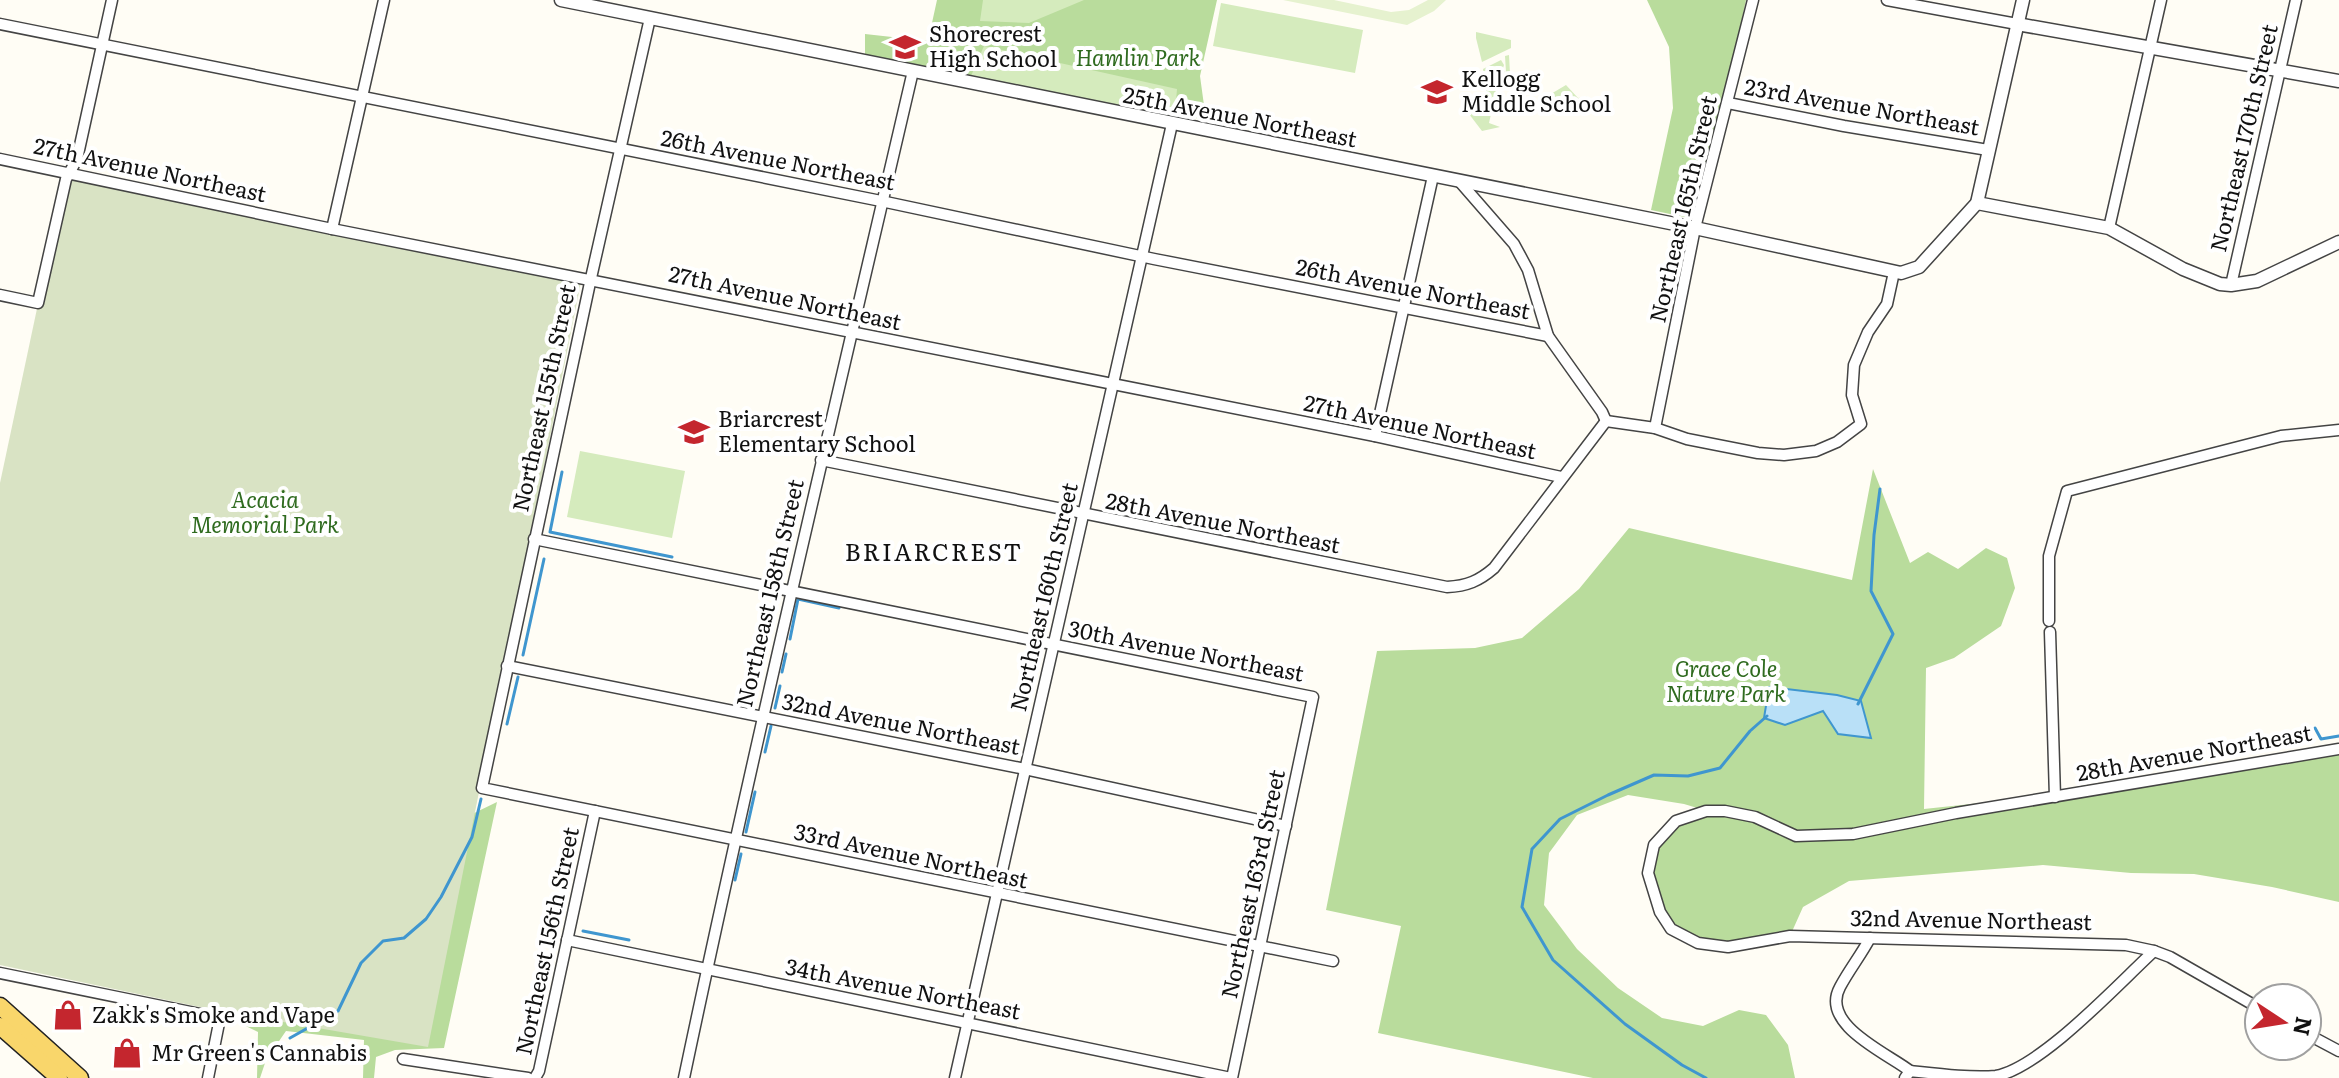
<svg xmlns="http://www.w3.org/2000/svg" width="2339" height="1078" viewBox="0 0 2339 1078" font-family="Literata,serif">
	<rect width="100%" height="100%" fill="#fffdf5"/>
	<!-- green -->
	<g fill="#d5ebbd">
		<polygon points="971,0 1213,0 1183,127 1088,107 955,71"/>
		<polygon points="1221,3 1363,30 1355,73 1213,46"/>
		<polygon points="1476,32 1511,40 1511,48 1482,62 1476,38"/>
		<polygon points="1509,55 1510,74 1500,73 1489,123 1500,127 1482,131 1469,114 1487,97 1483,69 1501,60 1504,65 1502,71 1506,72 1505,56"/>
		<polygon points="1566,85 1578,98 1586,96 1599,105 1601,115 1543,103 1544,98"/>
		<polygon points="580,451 685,471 672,538 567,517"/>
	</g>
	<!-- forest -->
	<g fill="#b9dc9c">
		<polygon points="937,0 983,0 980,21 1029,23 1084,0 1217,0 1200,76 1206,120 1175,114 1177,89 984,46 971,76 865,56 865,34 928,41"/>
		<polygon points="1647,0 1746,0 1724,102 1694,219 1651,210 1673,108 1669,47"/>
		<polygon points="1873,469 1910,563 1928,552 1958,569 1986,548 2007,558 2015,588 2001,626 1954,658 1926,668 1924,809 2055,795 2339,749 2339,902 2272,887 2194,874 2131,873 2043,865 1849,881 1803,907 1790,936 1728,947 1698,943 1671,929 1648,873 1654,845 1676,821 1704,810 1684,804 1628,795 1577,815 1549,853 1544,905 1577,949 1618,988 1662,1018 1703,1026 1739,1010 1766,1015 1788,1045 1795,1078 1593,1078 1378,1033 1401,926 1326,910 1377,651 1475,648 1522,638 1579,589 1629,528 1852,580"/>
		<polygon points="497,802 444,1048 395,1050 376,1057 374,1078 363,1078 364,1040 286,1031 266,1060 260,1078 257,1078 258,1032 223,1015 226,1001 431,834"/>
	</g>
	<!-- cemetery -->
	<polygon fill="#d9e3c4" points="66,172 581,282 428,1047 219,1011 0,965 0,483"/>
	<!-- pitch -->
	<polygon fill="#e6f2cf" points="1283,0 1334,0 1391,12 1409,10 1428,0 1446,0 1434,11 1407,25"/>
	<!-- water -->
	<polygon fill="#b9e0f7" stroke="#3f96cf" stroke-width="2" points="1769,687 1837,695 1861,701 1871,738 1838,734 1823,711 1785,725 1764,718"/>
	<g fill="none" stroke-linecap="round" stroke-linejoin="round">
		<!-- stream -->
		<g stroke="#3f96cf" stroke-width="3">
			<polyline points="562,472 550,532 672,557"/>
			<polyline points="790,639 798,599 839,608"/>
			<polyline points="523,655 544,559"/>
			<polyline points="782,672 786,654"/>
			<polyline points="1858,704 1893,634 1871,591 1874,535 1880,489"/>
			<polyline points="775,708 780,686"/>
			<polyline points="507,724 518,677"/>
			<polyline points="2315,728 2321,739 2339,736"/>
			<polyline points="765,752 771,726"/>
			<polyline points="746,832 755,792"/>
			<polyline points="735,880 741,854"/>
			<polyline points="583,931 629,940"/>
			<polyline points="290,1038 338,1011 361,963 383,941 404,938 426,919 441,897 472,837 481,799"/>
			<polyline points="1706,1078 1682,1065 1625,1024 1553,960 1522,907 1532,849 1560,819 1608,795 1654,775 1688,776 1720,768 1750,731 1767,716"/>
		</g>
		<!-- minor casing -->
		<g stroke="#444" stroke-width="13">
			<g id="minor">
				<polyline points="1887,0 2017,24"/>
				<polyline points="650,18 591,278 482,788 1333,961"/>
				<polyline points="0,24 881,201 1154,259 1548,336"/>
				<polyline points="1728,103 1844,126 1988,150"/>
				<polyline points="0,159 332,229 1375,436 1561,477"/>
				<polyline points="1460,182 1514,244 1528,270 1548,336 1602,412 1606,421"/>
				<polyline points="2109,228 2161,0"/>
				<polyline points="332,229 384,0"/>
				<polyline points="2231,285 2296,0"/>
				<polyline points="0,295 38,303 66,179 77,159 112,0"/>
				<polyline points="1606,421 1655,428 1687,439 1758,453 1784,455 1816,451 1837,442 1861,424 1852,395 1854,365 1868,332 1887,304 1894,272"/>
				<polyline points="1655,428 1695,228 1753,0"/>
				<polyline points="1375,436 1433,176"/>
				<path d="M821,460L1447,587C1467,586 1479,581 1494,568L1606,421"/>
				<polyline points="534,539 1313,697 1232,1078"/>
				<polyline points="2049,621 2049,556 2067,491 2281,436 2339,430"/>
				<polyline points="2050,632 2055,797"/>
				<polyline points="507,666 1025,769 1286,826"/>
				<path d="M1870,938C1861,955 1849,970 1840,987C1819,1025 1889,1054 1910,1071L1905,1078"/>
				<polyline points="567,940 1231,1078"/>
				<polyline points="0,973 220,1018 208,1078"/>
				<polyline points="2259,1008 2170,957 2154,951 2126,945 1790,936 1728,947 1698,943 1671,929 1660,912 1648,873 1654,845 1676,821 1706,811 1725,811 1755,817 1796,836 1853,834 1956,813 2339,749"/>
				<polyline points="2307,1034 2339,1051"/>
				<polyline points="403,1059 528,1078"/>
				<path d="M1910,1071C1938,1074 1969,1078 1996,1076C2042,1067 2118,984 2154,951"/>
				<polyline points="535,1078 539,1071 595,811"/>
				<path d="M684,1078C755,741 835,406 913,71"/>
				<polyline points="955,1078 1172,124"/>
			</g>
		</g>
		<!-- tertiary casing -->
		<g stroke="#444" stroke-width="15">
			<g id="tertiary">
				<polyline points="561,0 1695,228 1901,273 1919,267 1977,203 2023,0"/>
				<polyline points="2017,24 2339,81"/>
				<polyline points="1977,203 2109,228 2183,269 2220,284 2231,285 2257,281 2339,242"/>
			</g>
		</g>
		<!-- primary casing -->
		<g stroke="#222" stroke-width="19">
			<g id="primary">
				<polyline points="0,1006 80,1078"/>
				<polyline points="0,1026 59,1078"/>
			</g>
		</g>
		<!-- minor -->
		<use href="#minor" stroke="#fff" stroke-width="10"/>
		<!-- tertiary -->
		<use href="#tertiary" stroke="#fff" stroke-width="12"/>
		<!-- primary -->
		<use href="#primary" stroke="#f9d66b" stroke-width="16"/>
	</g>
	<!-- icons -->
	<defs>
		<g id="school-bare" transform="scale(2.4)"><path d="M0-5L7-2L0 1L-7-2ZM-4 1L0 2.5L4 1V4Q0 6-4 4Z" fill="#c4262e" stroke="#fff" stroke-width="2.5" paint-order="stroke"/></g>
		<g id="shop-bare" transform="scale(2.4)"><path d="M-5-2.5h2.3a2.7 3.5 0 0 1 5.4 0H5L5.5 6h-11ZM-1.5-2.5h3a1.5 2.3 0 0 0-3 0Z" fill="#c4262e" stroke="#fff" stroke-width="2.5" paint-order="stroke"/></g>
	</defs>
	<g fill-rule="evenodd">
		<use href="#school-bare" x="905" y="47"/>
		<use href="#school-bare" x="1437" y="92"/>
		<use href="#school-bare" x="694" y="432"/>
		<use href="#shop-bare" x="68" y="1015"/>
		<use href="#shop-bare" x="127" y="1053"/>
	</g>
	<g text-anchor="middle" stroke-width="8" stroke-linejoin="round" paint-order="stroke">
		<!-- poi labels -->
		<g font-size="22" fill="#111" stroke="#fff" text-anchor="start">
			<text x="929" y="42">Shorecrest<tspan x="929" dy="25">High School</tspan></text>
			<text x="1461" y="87">Kellogg<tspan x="1461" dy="25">Middle School</tspan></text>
			<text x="718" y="427">Briarcrest<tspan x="718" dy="25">Elementary School</tspan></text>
			<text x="92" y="1023">Zakk's Smoke and Vape</text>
			<text x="151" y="1061">Mr Green's Cannabis</text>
		</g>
		<!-- park labels -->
		<g font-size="22" font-style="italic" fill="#2f6b1f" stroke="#fff">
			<text x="1138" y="66">Hamlin Park</text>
			<text x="265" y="508">Acacia<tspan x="265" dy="25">Memorial Park</tspan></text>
			<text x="1726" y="677">Grace Cole<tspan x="1726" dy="25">Nature Park</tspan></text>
		</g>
		<!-- street labels -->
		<g font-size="22" fill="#111" stroke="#fff">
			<text transform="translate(1862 107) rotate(10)" y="8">23rd Avenue Northeast</text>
			<text transform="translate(1240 117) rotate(11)" y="8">25th Avenue Northeast</text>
			<text transform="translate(2244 138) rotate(-77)" y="8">Northeast 170th Street</text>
			<text transform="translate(778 160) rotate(11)" y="8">26th Avenue Northeast</text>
			<text transform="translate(150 170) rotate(12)" y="8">27th Avenue Northeast</text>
			<text transform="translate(1683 209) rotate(-77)" y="8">Northeast 165th Street</text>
			<text transform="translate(1413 289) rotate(11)" y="8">26th Avenue Northeast</text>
			<text transform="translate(785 298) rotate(12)" y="8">27th Avenue Northeast</text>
			<text transform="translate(544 398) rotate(-78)" y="8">Northeast 155th Street</text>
			<text transform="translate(1420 427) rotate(12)" y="8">27th Avenue Northeast</text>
			<text transform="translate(1223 523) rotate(11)" y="8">28th Avenue Northeast</text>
			<text transform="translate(770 593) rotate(-77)" y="8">Northeast 158th Street</text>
			<text transform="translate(1044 597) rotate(-77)" y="8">Northeast 160th Street</text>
			<text transform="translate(1186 651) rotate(11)" y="8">30th Avenue Northeast</text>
			<text transform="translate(901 724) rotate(11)" y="8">32nd Avenue Northeast</text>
			<text transform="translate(2194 753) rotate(-10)" y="8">28th Avenue Northeast</text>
			<text transform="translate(911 856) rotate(12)" y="8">33rd Avenue Northeast</text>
			<text transform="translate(1253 884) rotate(-78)" y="8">Northeast 163rd Street</text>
			<text transform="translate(1971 920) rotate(1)" y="8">32nd Avenue Northeast</text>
			<text transform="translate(547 941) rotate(-78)" y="8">Northeast 156th Street</text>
			<text transform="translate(903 989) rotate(11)" y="8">34th Avenue Northeast</text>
		</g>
		<!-- neighbourhood labels -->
		<g font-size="24" letter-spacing="2" fill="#111" stroke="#fff">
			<text x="934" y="561">BRIARCREST</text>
		</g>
	</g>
	<!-- north arrow -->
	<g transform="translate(2283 1022) rotate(102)"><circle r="38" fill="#ffffff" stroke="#a0a0a0" stroke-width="2"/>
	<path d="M0-6L14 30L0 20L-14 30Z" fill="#c4262e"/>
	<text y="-12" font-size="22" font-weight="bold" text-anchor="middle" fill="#111111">N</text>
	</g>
</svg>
